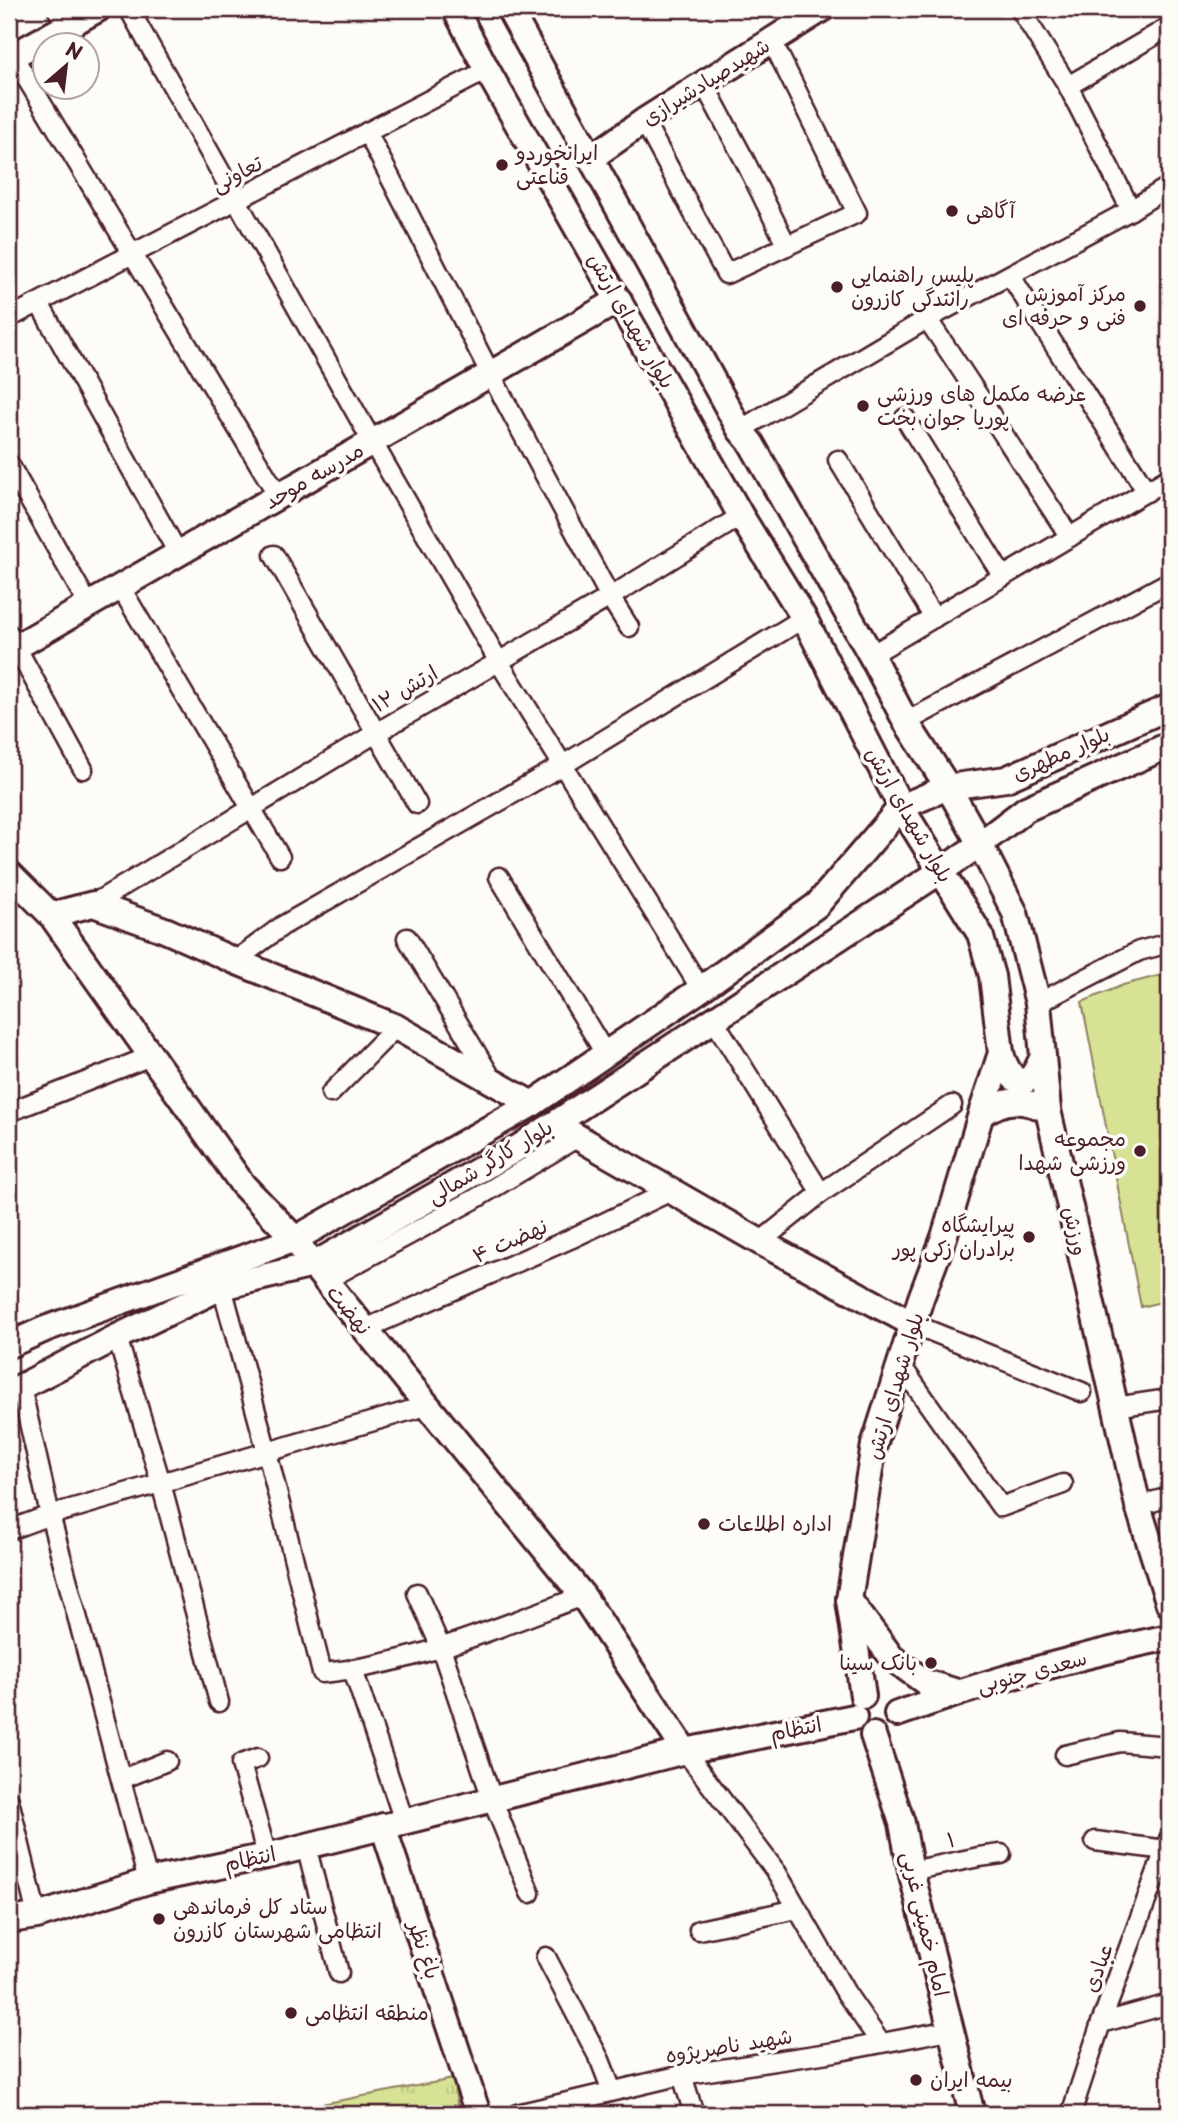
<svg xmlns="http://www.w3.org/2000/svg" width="1178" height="2123" viewBox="0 0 1178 2123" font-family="'Playpen Sans','Playpen Sans Arabic',sans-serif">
	<defs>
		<pattern id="grass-tufts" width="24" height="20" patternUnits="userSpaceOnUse" patternTransform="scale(1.75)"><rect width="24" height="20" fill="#d7e295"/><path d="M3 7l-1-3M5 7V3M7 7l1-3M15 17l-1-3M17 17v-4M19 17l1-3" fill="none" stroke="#bac181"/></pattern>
	</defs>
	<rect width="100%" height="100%" fill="#fdfcf7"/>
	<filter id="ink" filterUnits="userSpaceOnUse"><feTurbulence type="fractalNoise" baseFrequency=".0143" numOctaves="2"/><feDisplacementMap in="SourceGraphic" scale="14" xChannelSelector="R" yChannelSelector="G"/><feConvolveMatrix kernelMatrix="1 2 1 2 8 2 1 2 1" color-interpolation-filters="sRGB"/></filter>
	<g filter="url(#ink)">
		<!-- grass -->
		<polygon fill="url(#grass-tufts)" stroke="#908060" stroke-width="2" points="453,2079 459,2114 269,2114"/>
		<!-- pitch -->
		<polygon fill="#d7e295" stroke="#908060" stroke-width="2" points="1169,973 1169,1300 1141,1307 1082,1002 1123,985"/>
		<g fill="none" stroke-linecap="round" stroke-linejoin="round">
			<!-- street casing -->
			<g stroke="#4a1f2b" stroke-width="23">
				<g id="street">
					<polyline points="57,9 68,26"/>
					<polyline points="129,9 373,443 499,662 701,989"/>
					<polyline points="1020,9 1068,86 1131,210"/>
					<polyline points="13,56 279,497"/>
					<polyline points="704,84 744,159 787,246"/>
					<polyline points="1068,86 1169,27"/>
					<polyline points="644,121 726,274 857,213 772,41"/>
					<polyline points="367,132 490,373 610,597 629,627"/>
					<polyline points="1010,275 1147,492"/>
					<polyline points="39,303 179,555"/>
					<polyline points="9,318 487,70"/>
					<path d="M927,319C977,391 1022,465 1070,537"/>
					<polyline points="905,418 1003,577"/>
					<polyline points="740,430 927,319 1131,210 1169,186"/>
					<polyline points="838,460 934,618"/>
					<polyline points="9,464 88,604"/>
					<polyline points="274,555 417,804"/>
					<polyline points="121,588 280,857"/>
					<polyline points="9,634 83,769"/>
					<polyline points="871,655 1169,478"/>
					<polyline points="906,722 1169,582"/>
					<polyline points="499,877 606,1055"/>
					<polyline points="93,904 376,733 610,597 741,516"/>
					<polyline points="407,938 492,1079"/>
					<polyline points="235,961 282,926 563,765 804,618"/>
					<polyline points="1038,1003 1139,951 1169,943"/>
					<polyline points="714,1020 821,1193"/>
					<polyline points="331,1093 396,1027"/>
					<polyline points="9,1112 151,1056"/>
					<polyline points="760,1242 821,1193 952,1105"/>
					<polyline points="326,1280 475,1199 578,1137"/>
					<path d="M222,1287L267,1452L322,1673C413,1665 498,1627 583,1596"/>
					<polyline points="913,1324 1082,1392"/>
					<polyline points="365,1329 570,1239 671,1191"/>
					<polyline points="117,1337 161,1483 219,1702"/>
					<polyline points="900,1364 1001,1507 1063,1484"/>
					<polyline points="21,1387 50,1515 148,1881"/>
					<polyline points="1115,1407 1169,1399"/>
					<polyline points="1138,1506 1169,1497"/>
					<polyline points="9,1530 50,1515 429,1405"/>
					<polyline points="417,1593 441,1648 492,1799 530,1893"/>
					<polyline points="353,1670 404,1821"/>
					<polyline points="685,1751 777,1873 846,1993 880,2042"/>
					<polyline points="1065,1755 1120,1742 1169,1746"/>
					<polyline points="258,1758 241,1764 267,1856"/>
					<polyline points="122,1779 167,1761"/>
					<polyline points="9,1800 37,1916"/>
					<polyline points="1095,1841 1166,1850"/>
					<polyline points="306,1846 339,1973"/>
					<polyline points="911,1871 979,1857 1001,1854"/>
					<polyline points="699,1930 797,1909"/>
					<polyline points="546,1957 600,2060 612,2091"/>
					<polyline points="1101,2023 1169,2004"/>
					<polyline points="682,2075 694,2114"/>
					<polyline points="517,2114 682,2075 835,2052 950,2030"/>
					<polyline points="1071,2114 1101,2023 1169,1839"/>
				</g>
			</g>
			<!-- secondary casing -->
			<g stroke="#4a1f2b" stroke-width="30">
				<g id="secondary">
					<polyline points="455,9 487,70 741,516 804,618 901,807 980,934 992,976 1001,1053 981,1114 944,1237 921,1298 874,1445 849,1600 863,1696"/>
					<polyline points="509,9 740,430 751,443 871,655 906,722 948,787 980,844 1015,913 1038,1003 1048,1110 1138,1506 1169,1604"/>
					<polyline points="9,58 98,9"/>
					<polyline points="591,158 644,121 822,9"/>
					<polyline points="9,651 619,300"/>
					<polyline points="9,873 51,915 243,1185 295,1239 313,1265 365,1329 583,1596 685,1751"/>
					<polyline points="51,915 93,904 165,930 235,961 396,1027 532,1104"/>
					<path d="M1001,1053C1004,1064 1015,1092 1031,1077C1036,1073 1039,1064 1043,1057"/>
					<path d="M981,1114C1006,1098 1021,1098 1048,1110"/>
					<polyline points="555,1124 760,1242 913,1324"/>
					<polyline points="9,1345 45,1329 295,1239 532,1104 701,989 817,905 901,807 948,787 1006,779 1169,707"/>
					<polyline points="9,1393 117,1337 222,1287 313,1265 516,1149 941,871 980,844 1026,809 1169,745"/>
					<polyline points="849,1600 892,1658 925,1682 957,1692"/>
					<path d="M897,1714C986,1682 1077,1656 1169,1637"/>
					<polyline points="873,1735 902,1823 911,1871 972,2114"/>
					<polyline points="383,1826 478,2114"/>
					<polyline points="9,1920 37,1916 148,1881 267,1856 685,1751 854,1717"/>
				</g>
			</g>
			<!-- street -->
			<use href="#street" stroke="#fdfcf7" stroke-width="18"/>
			<!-- secondary -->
			<use href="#secondary" stroke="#fdfcf7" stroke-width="24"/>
		</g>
	</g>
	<!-- markers -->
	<g fill="#4a1f2b" stroke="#fdfcf7" stroke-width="2.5">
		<circle cx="502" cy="165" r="7"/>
		<circle cx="952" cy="211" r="7"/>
		<circle cx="837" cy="287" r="7"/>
		<circle cx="1140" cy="306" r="7"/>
		<circle cx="863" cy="406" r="7"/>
		<circle cx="1140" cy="1151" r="7"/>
		<circle cx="1029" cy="1237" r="7"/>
		<circle cx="704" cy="1524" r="7"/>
		<circle cx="931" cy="1663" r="7"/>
		<circle cx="159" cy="1919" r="7"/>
		<circle cx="291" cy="2013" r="7"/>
		<circle cx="916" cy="2080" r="7"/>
	</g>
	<g text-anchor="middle" stroke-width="7" stroke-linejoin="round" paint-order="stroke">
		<!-- street labels -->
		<g font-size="21" fill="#4a1f2b" stroke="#fdfcf7">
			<text transform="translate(706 82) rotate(-32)" y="7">شهیدصیادشیرازی</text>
			<text transform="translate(237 174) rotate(-27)" y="7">تعاونی</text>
			<text transform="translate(631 321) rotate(60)" y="7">بلوار شهدای ارتش</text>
			<text transform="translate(314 476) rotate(-30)" y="7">مدرسه موحد</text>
			<text transform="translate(405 689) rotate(-30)" y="7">ارتش ۱۲</text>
			<text transform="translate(1061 754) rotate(-24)" y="7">بلوار مطهری</text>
			<text transform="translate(909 815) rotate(60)" y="7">بلوار شهدای ارتش</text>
			<text transform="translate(490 1162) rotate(-31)" y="7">بلوار کارگر شمالی</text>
			<text transform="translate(1075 1231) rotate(77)" y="7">ورزش</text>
			<text transform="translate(510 1241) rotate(-24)" y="7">نهضت ۴</text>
			<text transform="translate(349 1310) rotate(51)" y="7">نهضت</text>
			<text transform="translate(895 1386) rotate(-73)" y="7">بلوار شهدای ارتش</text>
			<text transform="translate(1032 1672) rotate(-15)" y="7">سعدی جنوبی</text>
			<text transform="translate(796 1729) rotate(-11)" y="7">انتظام</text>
			<text transform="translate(951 1840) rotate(-12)" y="7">۱</text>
			<text transform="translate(250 1859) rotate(-12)" y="7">انتظام</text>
			<text transform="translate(925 1924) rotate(77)" y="7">امام خمینی غربی</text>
			<text transform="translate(424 1950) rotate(72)" y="7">باغ نظر</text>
			<text transform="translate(1098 1968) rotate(-70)" y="7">عبادی</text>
			<text transform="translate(729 2046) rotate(-9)" y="7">شهید ناصرپژوه</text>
		</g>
		<!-- poi labels -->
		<g font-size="21" fill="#4a1f2b" stroke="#fdfcf7" text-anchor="start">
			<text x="516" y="160">ایرانخوردو<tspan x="516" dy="24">قناعتی</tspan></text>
			<text x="966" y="218">آگاهی</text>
			<text x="851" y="282">پلیس راهنمایی<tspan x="851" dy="24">رانندگی کازرون</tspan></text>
			<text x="1126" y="301" text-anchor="end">مرکز آموزش<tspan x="1126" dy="24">فنی و حرفه ای</tspan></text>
			<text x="877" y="401">عرضه مکمل های ورزشی<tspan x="877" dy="24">پوریا جوان بخت</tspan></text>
			<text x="1126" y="1146" text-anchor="end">مجموعه<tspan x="1126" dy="24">ورزشی شهدا</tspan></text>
			<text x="1015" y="1232" text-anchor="end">پیرایشگاه<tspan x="1015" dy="24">برادران زکی پور</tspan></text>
			<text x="718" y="1531">اداره اطلاعات</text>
			<text x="917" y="1670" text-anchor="end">بانک سینا</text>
			<text x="173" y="1914">ستاد کل فرماندهی<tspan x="173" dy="24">انتظامی شهرستان کازرون</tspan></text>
			<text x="305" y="2020">منطقه انتظامی</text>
			<text x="930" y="2087">بیمه ایران</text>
		</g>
	</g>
	<!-- margin -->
	<rect width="1178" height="2123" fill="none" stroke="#fdfcf7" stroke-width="35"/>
	<rect x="18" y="18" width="1143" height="2088" fill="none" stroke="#4a1f2b" stroke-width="2.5" filter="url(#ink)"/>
	<!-- north arrow -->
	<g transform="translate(66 66) rotate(28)"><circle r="33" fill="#fdfcf7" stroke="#b5a4a5" stroke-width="2"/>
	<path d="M0-5L12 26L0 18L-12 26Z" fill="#4a1f2b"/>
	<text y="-10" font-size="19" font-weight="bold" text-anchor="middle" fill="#4a1f2b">N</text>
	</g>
</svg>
